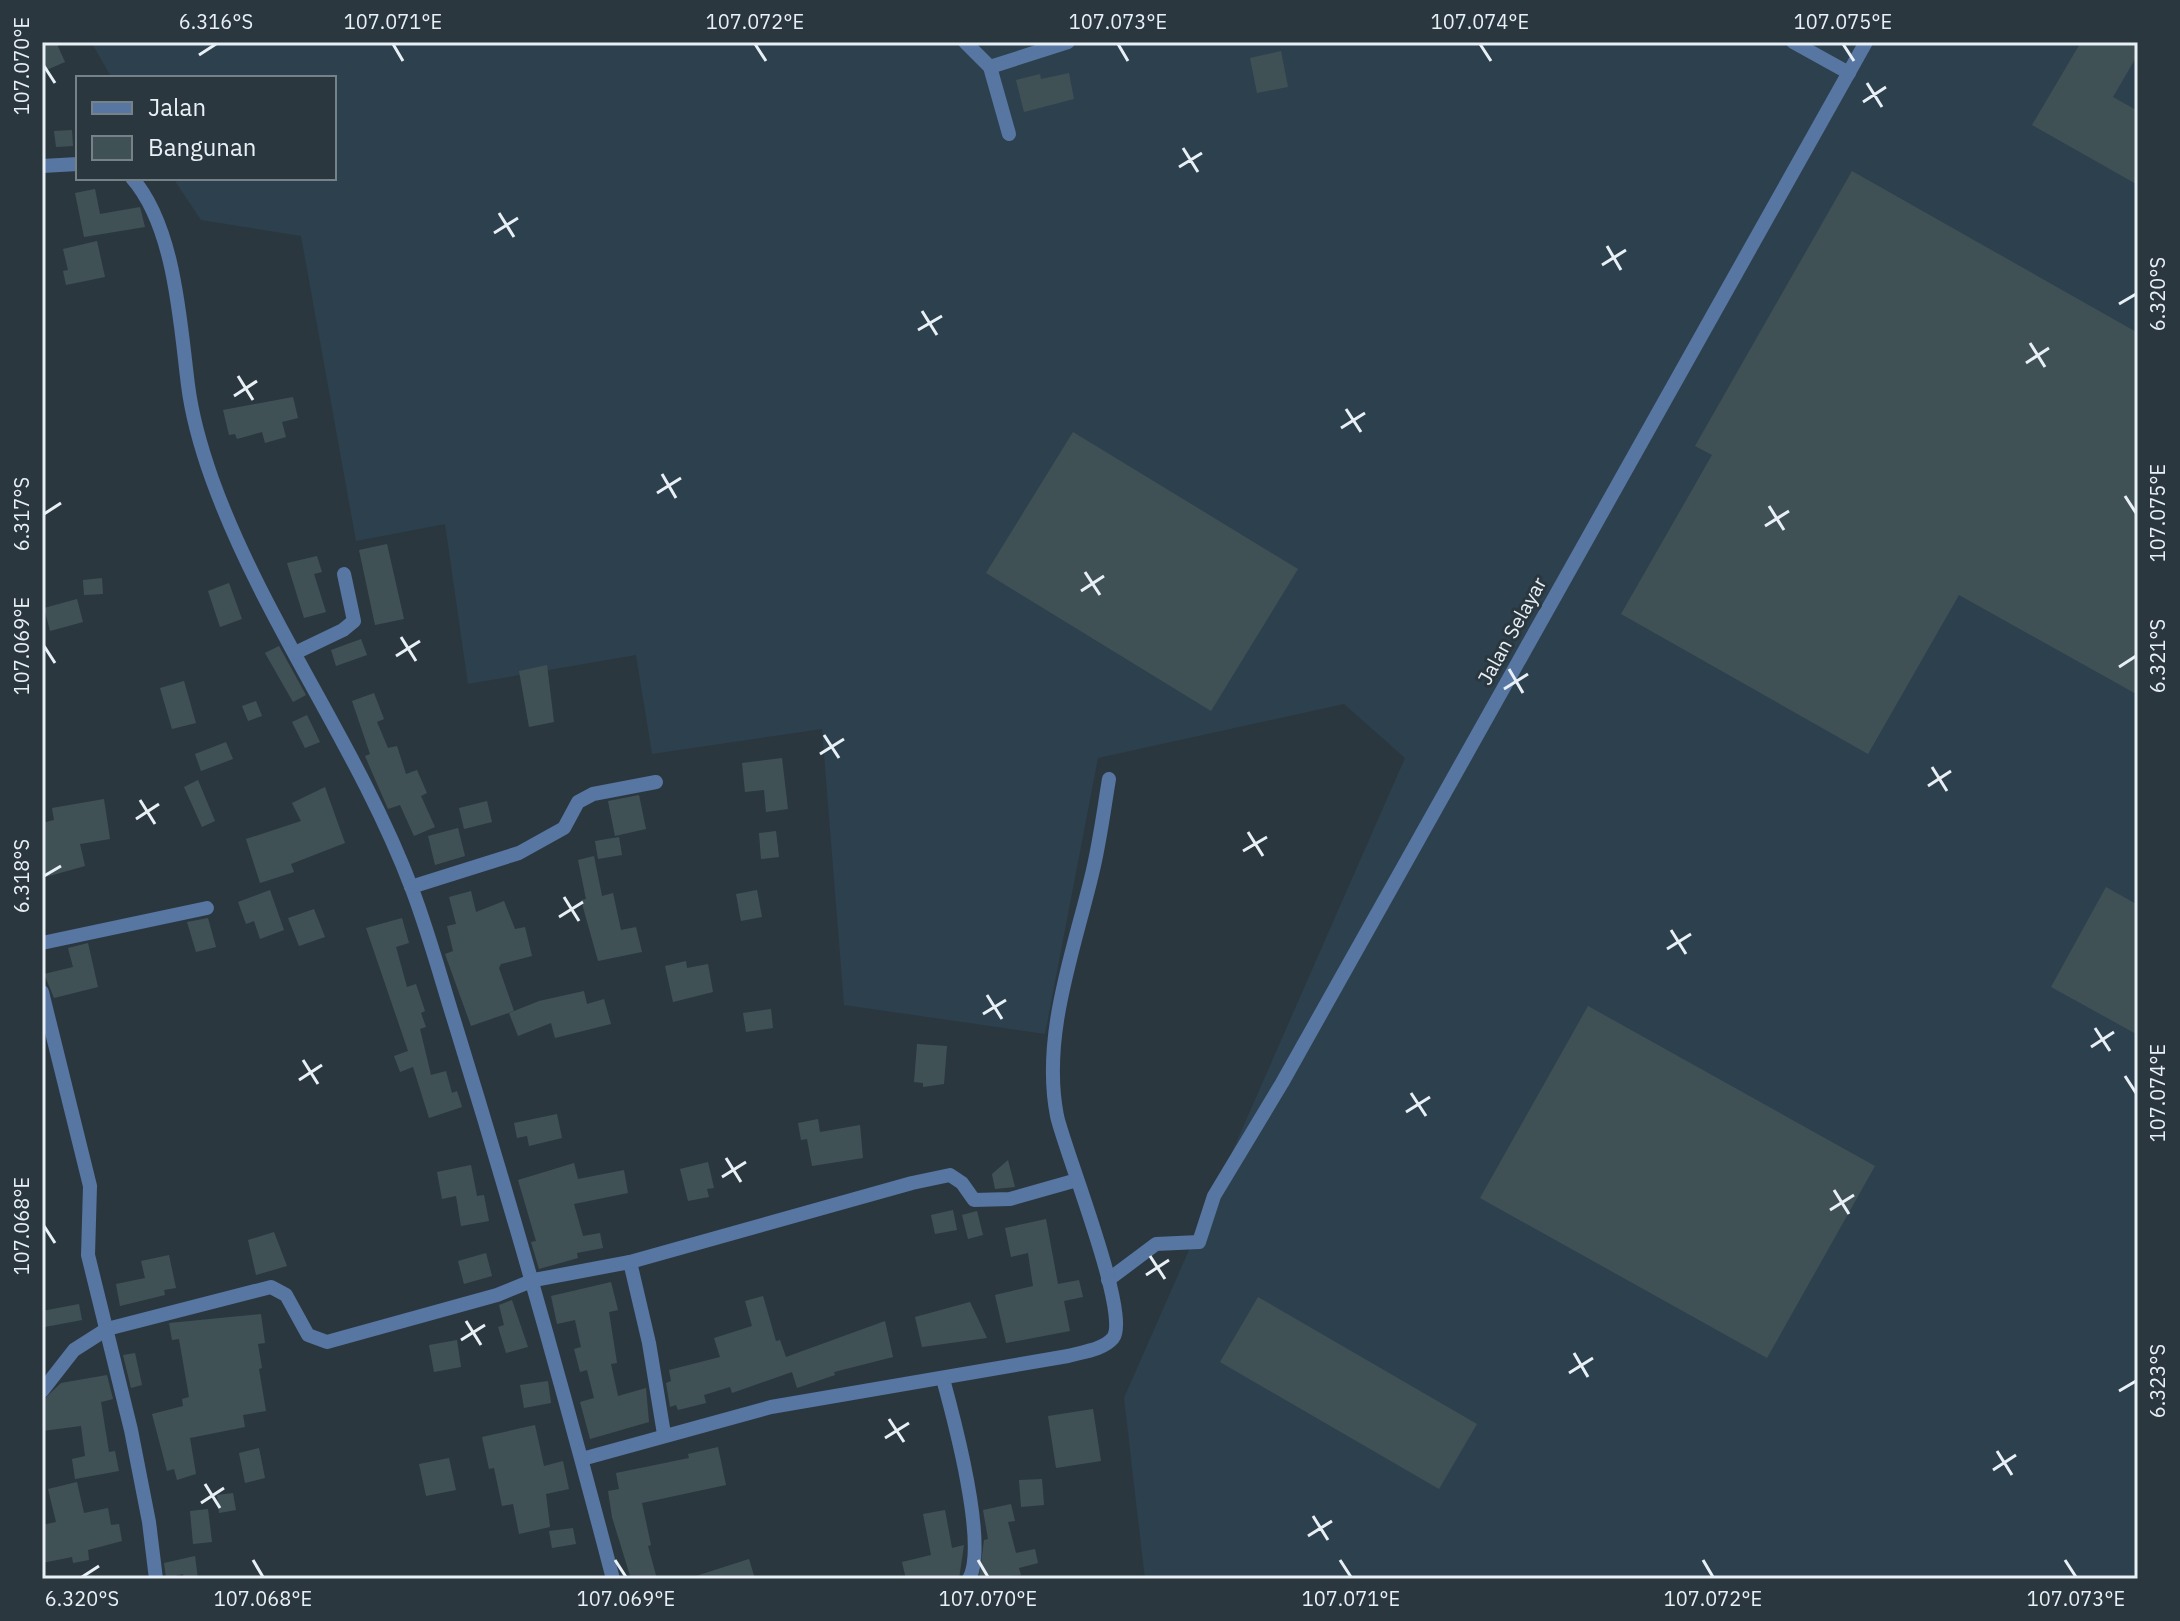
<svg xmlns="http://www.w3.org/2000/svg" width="2180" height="1621" viewBox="0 0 2180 1621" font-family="'IBM Plex Sans',sans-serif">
	<rect width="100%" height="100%" fill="#2b373f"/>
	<!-- built -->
	<polygon fill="#2d404d" points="91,42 2138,42 2138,1579 1145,1579 1124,1398 1405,758 1344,704 1098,758 1045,1034 844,1005 822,729 652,754 636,655 468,684 445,524 356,541 301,236 201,220 173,178 334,178 334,78 112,78"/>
	<!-- building -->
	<g fill="#405156">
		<polygon points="48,42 56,42 65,62 42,72 42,45"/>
		<polygon points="2081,42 2138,42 2138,54 2113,97 2138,111 2138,185 2032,125"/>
		<polygon points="1281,51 1288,87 1257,93 1250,58"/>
		<polygon points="1069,73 1074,99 1024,112 1016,80 1040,74 1041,79"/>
		<polygon points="72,130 73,146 56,147 54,131"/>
		<polygon points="1852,171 2138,333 2138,695 1959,595 1868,754 1621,614 1712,455 1695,446"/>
		<polygon points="95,189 100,214 140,207 145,227 84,237 75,193"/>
		<polygon points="97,241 105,277 66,285 63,271 68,270 63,249"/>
		<polygon points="293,397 298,418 282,422 286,437 265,443 262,432 237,439 235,434 229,435 223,410"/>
		<polygon points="1073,432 1298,569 1211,711 986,573"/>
		<polygon points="387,544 404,619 375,625 359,550"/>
		<polygon points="317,556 322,572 314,574 326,612 304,618 287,563"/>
		<polygon points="102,578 103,594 84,595 83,580"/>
		<polygon points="229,583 242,619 220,627 208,591"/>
		<polygon points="77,599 83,622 50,631 44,608"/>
		<polygon points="361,639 367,655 336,666 331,650"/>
		<polygon points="279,646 306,695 293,702 265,653"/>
		<polygon points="547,665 554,722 529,727 519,671"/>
		<polygon points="184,681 196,723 172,729 160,688"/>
		<polygon points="374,693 384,719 377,722 388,748 397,746 406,774 417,770 427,793 421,796 435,827 414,836 400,805 388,809 365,756 370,754 352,701"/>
		<polygon points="256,701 262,716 248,721 242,706"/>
		<polygon points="307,715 320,742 305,748 292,722"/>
		<polygon points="226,742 233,759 201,771 195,754"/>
		<polygon points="782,758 788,809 766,812 764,790 745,792 742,763"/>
		<polygon points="198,780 215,821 202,827 184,787"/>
		<polygon points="325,787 345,843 291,864 294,872 260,883 246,839 301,821 292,803"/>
		<polygon points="639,795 646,829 615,836 608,801"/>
		<polygon points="104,799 110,839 80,844 85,866 42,878 42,823 54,820 52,808"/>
		<polygon points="487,801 492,822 464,829 459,808"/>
		<polygon points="458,828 465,856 435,865 428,836"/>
		<polygon points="776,831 779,857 761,859 759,833"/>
		<polygon points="619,837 622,855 598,859 595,841"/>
		<polygon points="594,856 602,896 613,893 621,930 636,927 642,952 598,961 581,900 586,899 578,860"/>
		<polygon points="2106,887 2138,905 2138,1035 2051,987"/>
		<polygon points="270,890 284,930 260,939 254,921 246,924 238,902"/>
		<polygon points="757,890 762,917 741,921 736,894"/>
		<polygon points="471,891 476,912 504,901 515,929 525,927 532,956 501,964 499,968 514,1011 471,1026 445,954 453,951 447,926 456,924 449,897"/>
		<polygon points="314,909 325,937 299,946 288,918"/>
		<polygon points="208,918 216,947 196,952 187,922"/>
		<polygon points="402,918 409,943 396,947 407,987 416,984 425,1011 421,1013 426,1027 420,1029 431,1075 446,1071 452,1093 457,1091 462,1107 429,1118 413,1067 400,1072 394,1056 408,1051 366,928"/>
		<polygon points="88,943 98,987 54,998 44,974 73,967 68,948"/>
		<polygon points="686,961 687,968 708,964 713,992 673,1002 665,966"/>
		<polygon points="584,991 587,1004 604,999 611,1024 555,1038 551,1023 518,1036 509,1013 539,1001"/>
		<polygon points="1588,1006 1875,1166 1767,1358 1480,1198"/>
		<polygon points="771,1009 773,1028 746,1032 743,1013"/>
		<polygon points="917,1044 947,1046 944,1084 923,1087 923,1083 914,1082"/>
		<polygon points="557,1114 562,1138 529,1146 527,1136 517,1138 514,1123"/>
		<polygon points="818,1119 820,1132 860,1125 863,1158 812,1166 807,1139 801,1140 798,1123"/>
		<polygon points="1008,1160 1015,1187 995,1189 992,1174"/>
		<polygon points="708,1162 714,1188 707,1189 709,1197 688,1201 680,1169"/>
		<polygon points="574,1163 578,1179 624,1170 628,1193 574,1204 583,1236 600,1233 603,1248 577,1253 578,1258 539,1269 531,1242 536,1241 518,1180"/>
		<polygon points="471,1165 477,1196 484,1195 489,1221 461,1226 456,1196 442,1199 437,1172"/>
		<polygon points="953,1210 957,1230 935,1234 931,1215"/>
		<polygon points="977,1211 983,1235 968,1239 962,1215"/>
		<polygon points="1046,1219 1058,1284 1079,1280 1083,1297 1064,1301 1070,1331 1006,1343 995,1295 1033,1286 1028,1253 1011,1257 1005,1228"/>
		<polygon points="274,1232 287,1266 256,1275 248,1240"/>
		<polygon points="486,1253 492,1276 464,1284 458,1261"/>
		<polygon points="169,1255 176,1288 164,1290 165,1295 120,1306 116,1284 145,1278 141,1261"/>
		<polygon points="611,1282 618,1310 609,1312 617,1363 611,1364 618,1396 646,1388 649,1422 590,1439 580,1402 594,1398 587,1370 580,1372 574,1349 581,1347 575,1320 557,1324 551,1296"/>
		<polygon points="763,1296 776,1341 780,1340 786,1357 885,1321 893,1357 834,1372 835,1375 797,1388 792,1372 732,1393 730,1387 704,1395 706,1403 678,1410 676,1405 670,1407 666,1383 671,1381 669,1370 720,1357 714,1338 752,1326 745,1301"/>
		<polygon points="1258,1297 1477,1424 1439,1489 1220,1362"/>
		<polygon points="512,1300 528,1347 506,1353 498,1327 504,1325 499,1305"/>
		<polygon points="970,1302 987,1338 922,1347 915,1317"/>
		<polygon points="79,1304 82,1320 45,1327 42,1311"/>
		<polygon points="261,1314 265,1343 258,1344 262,1368 259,1369 266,1411 243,1415 245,1427 190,1438 196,1474 177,1480 174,1469 167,1471 152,1414 183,1406 182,1399 189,1397 179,1339 172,1340 169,1323"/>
		<polygon points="457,1340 461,1367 434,1372 429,1345"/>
		<polygon points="135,1353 142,1385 131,1388 123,1355"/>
		<polygon points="107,1375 113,1399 101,1402 109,1452 115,1451 119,1471 75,1479 72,1459 85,1456 81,1426 42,1431 42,1401 61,1383"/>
		<polygon points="548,1381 551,1403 524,1408 520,1385"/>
		<polygon points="1093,1409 1101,1461 1056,1468 1048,1416"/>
		<polygon points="535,1425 544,1466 563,1461 569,1489 546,1494 550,1527 519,1534 513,1504 502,1506 494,1468 489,1469 482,1437"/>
		<polygon points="718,1447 726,1485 642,1503 651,1545 648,1546 657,1579 631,1579 612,1517 608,1491 619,1489 616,1473 689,1458 688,1454"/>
		<polygon points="259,1448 265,1478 245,1483 239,1453"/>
		<polygon points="449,1458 456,1490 426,1496 419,1464"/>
		<polygon points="1042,1479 1044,1505 1021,1507 1019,1480"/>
		<polygon points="77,1482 84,1513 108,1508 111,1525 119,1524 122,1541 88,1550 89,1560 73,1563 72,1557 42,1563 42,1525 56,1522 48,1489"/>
		<polygon points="233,1493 236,1510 219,1513 217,1495"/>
		<polygon points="1011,1504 1015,1521 1008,1522 1016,1553 1035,1549 1038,1563 1019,1568 1021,1575 979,1579 984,1540 988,1539 983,1510"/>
		<polygon points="208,1509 212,1542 193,1544 190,1511"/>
		<polygon points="945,1510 952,1548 964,1545 959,1579 906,1579 902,1562 931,1555 923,1514"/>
		<polygon points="573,1528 576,1544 552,1548 549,1531"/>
		<polygon points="195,1556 198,1579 184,1579 183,1574 166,1578 164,1563"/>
		<polygon points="749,1559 755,1579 697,1579 696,1576"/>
	</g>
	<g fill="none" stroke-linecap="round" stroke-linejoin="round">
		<!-- street -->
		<g stroke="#5776a2" stroke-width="14">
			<polyline points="965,42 990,67 1009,134"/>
			<polyline points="1793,42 1849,73"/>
			<polyline points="990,67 1068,42"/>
			<polyline points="42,166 78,164"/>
			<path d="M132,178C175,227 180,322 188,385C192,417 201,448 212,479C264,623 358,746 412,889C428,931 440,975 453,1017C511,1204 564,1391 613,1579"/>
			<polyline points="295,653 343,630 354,621 344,574"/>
			<polyline points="411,887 519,853 564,828 578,802 593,794 656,782"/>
			<polyline points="42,943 207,908"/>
			<polyline points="42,992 90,1186 88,1255 131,1430 149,1522 156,1579"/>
			<polyline points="630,1262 649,1343 664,1434"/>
			<polyline points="1108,1280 1156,1244 1199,1242 1214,1196 1282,1083 1866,42"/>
			<path d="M943,1379C954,1419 988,1545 969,1579"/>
			<polyline points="42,1391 74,1350 107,1329 271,1287 286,1295 308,1335 327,1342 497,1295 534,1280 630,1262 912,1183 950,1175 962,1183 974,1200 1010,1199 1077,1180"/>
			<path d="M582,1459L771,1407L1068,1356C1082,1352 1103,1350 1113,1338C1131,1315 1065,1152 1057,1116C1041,1035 1075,948 1093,870C1100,840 1104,809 1109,779"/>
		</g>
	</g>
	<!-- ticks -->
	<path fill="none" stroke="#e8f0f6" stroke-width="3" d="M393,44L403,61M755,44L766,61M1118,44L1128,61M1480,44L1491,61M1843,44L1854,61M199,55L216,44M44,66L55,83M1867,83L1882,107M1863,102L1886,87M1183,148L1198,172M1179,167L1202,153M499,213L514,237M494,233L518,218M1607,246L1621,270M1602,265L1626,250M2119,304L2136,294M922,311L937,335M918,330L942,316M2030,343L2045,367M2026,363L2049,348M238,376L253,400M234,396L257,381M1346,409L1361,432M1341,428L1365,413M662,474L676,498M657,493L681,478M2125,496L2136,513M1769,506L1784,530M44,514L61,503M1765,526L1789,511M1085,572L1100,595M1081,591L1104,576M401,637L416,661M44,646L55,663M396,656L420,641M2119,667L2136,656M1509,669L1523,693M1504,689L1528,674M824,735L839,758M820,754L844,739M1932,767L1947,791M1928,786L1951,771M140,800L155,824M136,819L159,804M1248,832L1263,856M1243,851L1267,837M44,876L61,866M564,897L579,921M559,917L583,902M1671,930L1686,954M1667,949L1691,934M987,995L1002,1019M983,1014L1006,1000M2095,1028L2110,1051M2091,1047L2114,1032M303,1060L318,1084M2125,1076L2136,1093M299,1080L322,1065M1411,1093L1426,1116M1406,1112L1430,1097M726,1158L741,1182M722,1177L746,1162M1834,1190L1849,1214M1830,1210L1854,1195M44,1226L55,1243M1150,1256L1165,1279M1146,1275L1169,1260M466,1321L481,1345M461,1340L485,1325M1574,1353L1588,1377M1569,1373L1593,1358M2119,1391L2136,1381M889,1419L904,1442M885,1438L909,1423M1997,1451L2012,1475M1993,1470L2016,1455M205,1484L220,1508M201,1503L224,1488M1313,1516L1328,1540M1308,1536L1332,1521M253,1560L263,1577M615,1560L626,1577M978,1560L988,1577M1340,1560L1351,1577M1703,1560L1713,1577M2065,1560L2076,1577M82,1577L99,1566"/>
	<g text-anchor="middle" stroke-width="6" stroke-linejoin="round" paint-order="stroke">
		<!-- street labels -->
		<g font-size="20" fill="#e8f0f6" stroke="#2b373f">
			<text transform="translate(1512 631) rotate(-61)" y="7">Jalan Selayar</text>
		</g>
	</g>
	<!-- border -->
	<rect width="2180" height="1621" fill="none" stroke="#2b373f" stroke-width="88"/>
	<!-- legend -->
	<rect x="76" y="76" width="260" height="104" fill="#2b373f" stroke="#778188" stroke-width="2"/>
	<rect x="92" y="102" width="40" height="12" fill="#5776a2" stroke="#778188" stroke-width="2"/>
	<text x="148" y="116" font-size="24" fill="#e8f0f6">Jalan</text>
	<rect x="92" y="136" width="40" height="24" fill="#405156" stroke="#778188" stroke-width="2"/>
	<text x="148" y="156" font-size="24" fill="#e8f0f6">Bangunan</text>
	<rect x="44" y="44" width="2092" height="1533" fill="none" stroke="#e8f0f6" stroke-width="3"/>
	<g font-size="20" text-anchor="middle" fill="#e8f0f6">
		<text x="216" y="29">6.316°S</text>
		<text x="393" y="29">107.071°E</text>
		<text x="755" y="29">107.072°E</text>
		<text x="1118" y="29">107.073°E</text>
		<text x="1480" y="29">107.074°E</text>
		<text x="1843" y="29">107.075°E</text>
		<text transform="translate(22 66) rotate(-90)" y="7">107.070°E</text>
		<text transform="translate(2158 294) rotate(-90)" y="7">6.320°S</text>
		<text transform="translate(2158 513) rotate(-90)" y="7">107.075°E</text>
		<text transform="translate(22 514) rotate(-90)" y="7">6.317°S</text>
		<text transform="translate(22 646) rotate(-90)" y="7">107.069°E</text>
		<text transform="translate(2158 656) rotate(-90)" y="7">6.321°S</text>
		<text transform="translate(22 876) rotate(-90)" y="7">6.318°S</text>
		<text transform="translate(2158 1093) rotate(-90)" y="7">107.074°E</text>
		<text transform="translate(22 1226) rotate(-90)" y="7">107.068°E</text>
		<text transform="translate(2158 1381) rotate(-90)" y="7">6.323°S</text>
		<text x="82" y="1606">6.320°S</text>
		<text x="263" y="1606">107.068°E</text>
		<text x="626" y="1606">107.069°E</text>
		<text x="988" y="1606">107.070°E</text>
		<text x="1351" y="1606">107.071°E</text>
		<text x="1713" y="1606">107.072°E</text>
		<text x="2076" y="1606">107.073°E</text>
	</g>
</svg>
